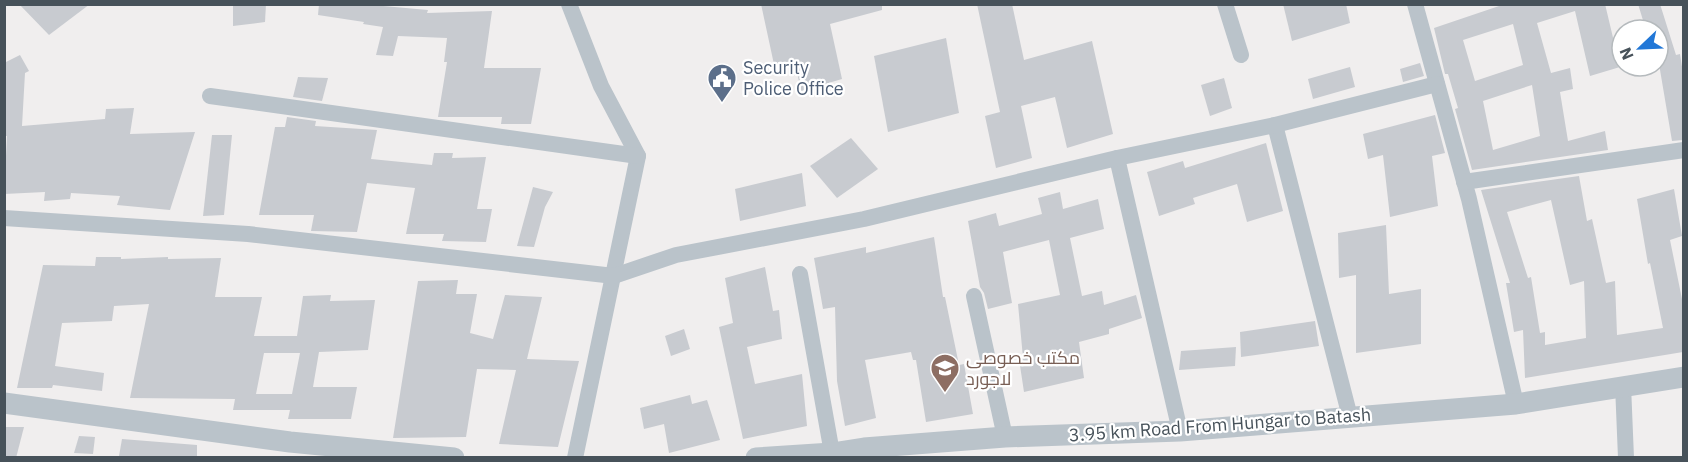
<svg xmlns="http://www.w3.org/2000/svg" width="1688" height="462" viewBox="0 0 1688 462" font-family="'IBM Plex Sans',Cairo,sans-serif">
	<rect width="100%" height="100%" fill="#f0eeee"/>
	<!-- building -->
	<g fill="#c8cbd0" fill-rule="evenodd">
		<polygon points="19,4 90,4 49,35"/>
		<polygon points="233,4 266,4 265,22 233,26"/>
		<polygon points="319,4 361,4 428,10 427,13 492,11 484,68 541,68 531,124 501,124 502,117 438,117 447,62 444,62 447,38 398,36 393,56 376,55 383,27 363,24 364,22 318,15"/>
		<polygon points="761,4 882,4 882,10 830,24 842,79 801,91 795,63 775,69"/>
		<polygon points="977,4 1012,4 1024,60 1092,41 1113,134 1067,148 1055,97 1021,106 1032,158 996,168 985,116 1000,112"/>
		<polygon points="1283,4 1346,4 1350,23 1292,41"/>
		<path d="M1505,4H1605L1620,67L1590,76L1575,11L1537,23L1551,73L1570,68L1573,89L1560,92L1568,141L1605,131L1608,150L1472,170L1455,109L1458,108L1448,74H1445L1434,28ZM1513,24L1523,65L1475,81L1463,40ZM1532,85L1540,136L1493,150L1483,101Z"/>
		<polygon points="1638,4 1660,4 1676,55 1680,54 1683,73 1683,140 1672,141 1658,58 1658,30 1646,30"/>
		<polygon points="946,38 959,113 888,132 874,56"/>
		<polygon points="20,55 29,71 25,73 22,126 105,119 106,109 134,108 130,134 195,132 170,210 117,205 120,196 71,193 70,199 44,201 45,192 4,194 7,136 4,136 4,63"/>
		<polygon points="1420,63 1424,76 1403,82 1400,69"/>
		<polygon points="1350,67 1355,87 1313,99 1308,79"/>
		<polygon points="298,77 328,78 322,101 293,97"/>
		<polygon points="1224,78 1232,108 1210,116 1201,85"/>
		<polygon points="1435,115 1445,153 1432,156 1438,206 1390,217 1383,155 1368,159 1363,134"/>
		<polygon points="287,117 316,121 315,126 377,130 371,159 432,165 434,153 453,153 452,158 486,157 477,209 492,209 486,242 442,241 444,234 406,234 415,188 367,183 357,232 311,231 314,215 259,215 275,127 285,127"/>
		<polygon points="212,135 232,135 224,215 203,216"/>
		<polygon points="851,138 878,169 837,198 810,166"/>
		<polygon points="1266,143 1283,211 1247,222 1237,184 1193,198 1195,204 1159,216 1147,172 1183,161 1185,168"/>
		<polygon points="802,173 806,206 740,221 735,189"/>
		<path d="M1579,176L1587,221L1592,219L1606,283L1615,281L1617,335L1663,328L1650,263L1648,264L1637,199L1674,189L1682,236L1670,240L1683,304V352L1525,378L1523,330L1514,332L1506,283H1510L1481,190ZM1551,200L1570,285L1584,281L1586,338L1545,345V332L1540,333L1531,277L1528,278L1507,212Z"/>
		<polygon points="533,187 553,192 545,207 534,247 517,246"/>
		<polygon points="1060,192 1063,209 1098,199 1104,229 1070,238 1082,296 1102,291 1104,305 1136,295 1142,318 1109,329 1109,334 1079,342 1084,378 1024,392 1019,359 1023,358 1018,304 1060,295 1049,240 1003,252 1012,303 988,309 984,293 980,287 968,221 996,213 999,226 1042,214 1038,198"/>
		<polygon points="1386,225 1389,294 1421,289 1421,344 1356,353 1356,275 1339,278 1338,233"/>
		<polygon points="934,237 943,297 945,297 959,365 964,364 973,414 926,422 916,360 913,360 911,352 865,360 876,418 845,426 837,381 835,307 823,309 814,258 866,247 866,253"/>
		<path d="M96,257H121V259L168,257V259L221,258L215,297H262L254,336H297L303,296L331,295L330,301L375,300L368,350L319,352L313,387H357L351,419H288L290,410H233L235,399L130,398L149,304L114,306L112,321L62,323L55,366L104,373L102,391L53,385L52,388H17L43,265L95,266ZM264,353H300L292,394H256Z"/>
		<polygon points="765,267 773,311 779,310 782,339 747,347 755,384 802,374 807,426 743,439 719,327 733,323 725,278"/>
		<polygon points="458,280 456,294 477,294 470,333 493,339 505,295 542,297 527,359 579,361 558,447 499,444 516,370 477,369 466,437 393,438 418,281"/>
		<polygon points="1315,321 1319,346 1241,357 1240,332"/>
		<polygon points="684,329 690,349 671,356 665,336"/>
		<polygon points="1236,347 1235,366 1179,370 1181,351"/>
		<polygon points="690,395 692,404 707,400 720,440 669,453 664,424 644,429 640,408"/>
		<polygon points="4,427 24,427 16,458 4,458"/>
		<polygon points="79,436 95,437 93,454 74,453"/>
		<polygon points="122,439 197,445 197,458 119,456"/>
	</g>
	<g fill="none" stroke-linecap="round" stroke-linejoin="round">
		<!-- minor -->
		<g stroke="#bac3ca" stroke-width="16">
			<polyline points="569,4 601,86 638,156 575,458"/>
			<polyline points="1225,4 1241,55"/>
			<polyline points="1415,4 1469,199 1516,404"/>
			<polyline points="210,96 638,156"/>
			<polyline points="1275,125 1350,417"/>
			<polyline points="1117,158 1180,431"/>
			<polyline points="1464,182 1684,150"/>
			<polyline points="4,218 248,234 614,276 676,255 864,219 1117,158 1275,125 1437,84"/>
			<polyline points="800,274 832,453"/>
			<polyline points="974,296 1005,437"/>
			<polyline points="1623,385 1626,458"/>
		</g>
		<!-- tertiary -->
		<g stroke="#bac3ca" stroke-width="21">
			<polyline points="4,403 290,442 454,458"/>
			<polyline points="756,458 832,453 864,448 1005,437 1180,431 1516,404 1684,377"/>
		</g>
	</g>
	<!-- icons -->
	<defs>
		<g id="civic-pin" transform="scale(1.5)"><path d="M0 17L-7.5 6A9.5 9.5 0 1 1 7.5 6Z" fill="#5c6f8a" stroke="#fff"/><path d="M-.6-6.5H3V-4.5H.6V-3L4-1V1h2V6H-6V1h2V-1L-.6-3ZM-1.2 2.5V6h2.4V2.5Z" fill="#fff"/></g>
		<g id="school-pin" transform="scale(1.5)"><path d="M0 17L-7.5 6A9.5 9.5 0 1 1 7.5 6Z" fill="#8d6e63" stroke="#fff"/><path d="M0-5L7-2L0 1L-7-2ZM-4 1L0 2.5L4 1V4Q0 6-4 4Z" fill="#fff"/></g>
	</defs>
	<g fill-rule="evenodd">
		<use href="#civic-pin" x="722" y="78"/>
		<use href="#school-pin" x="945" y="368"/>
	</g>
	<g text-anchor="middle" stroke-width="4.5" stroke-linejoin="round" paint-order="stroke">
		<!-- service labels -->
		<g font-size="18" fill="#4e5e75" stroke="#fff" text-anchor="start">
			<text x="743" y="74">Security<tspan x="743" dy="21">Police Office</tspan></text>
		</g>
		<!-- education labels -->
		<g font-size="18" fill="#785e54" stroke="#fff" text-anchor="start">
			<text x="966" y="364">مکتب خصوصی<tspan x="966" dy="21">لاجورد</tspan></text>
		</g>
		<!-- street labels -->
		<g font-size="18" fill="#47525a" stroke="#fff">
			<text transform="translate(1220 425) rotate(-4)" y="6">3.95 km Road From Hungar to Batash</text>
		</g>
	</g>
	<!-- border -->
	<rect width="1688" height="462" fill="none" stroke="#47525a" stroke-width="12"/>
	<!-- north arrow -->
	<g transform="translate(1640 48) rotate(247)"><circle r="28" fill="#ffffff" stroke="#b5babd" stroke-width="1.5"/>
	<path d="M0-4.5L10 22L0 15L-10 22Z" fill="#2177d7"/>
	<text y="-9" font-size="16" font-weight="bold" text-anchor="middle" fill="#47525a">N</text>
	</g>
</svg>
